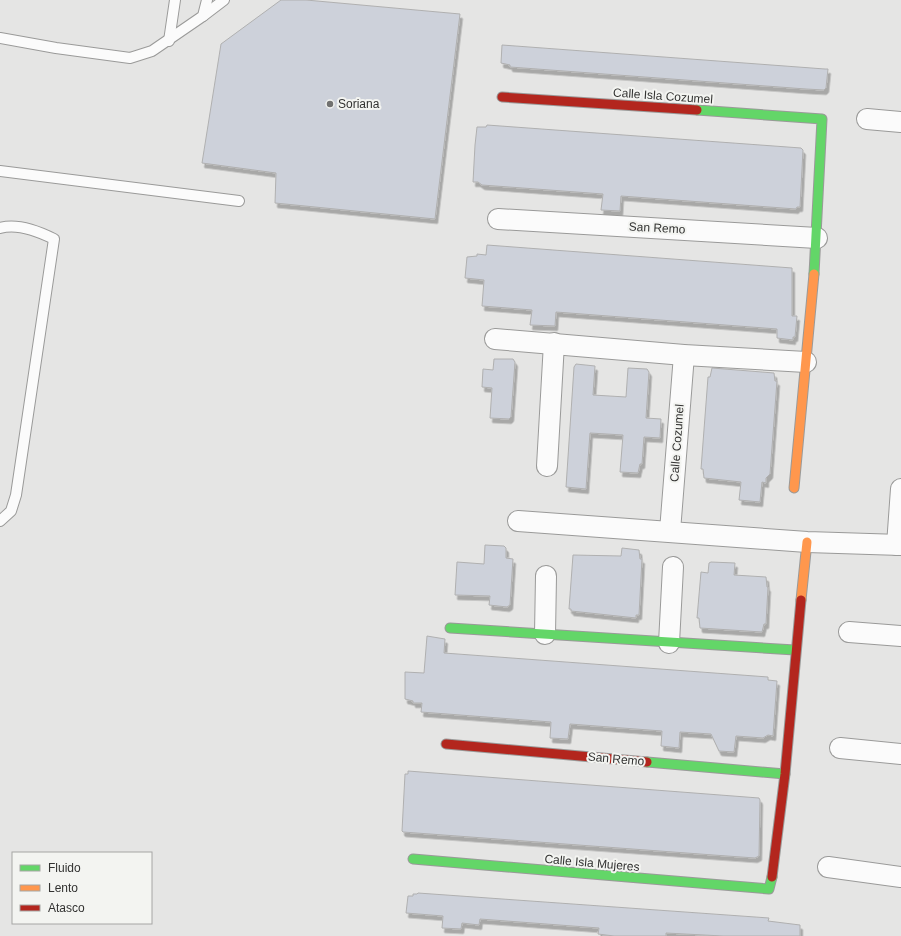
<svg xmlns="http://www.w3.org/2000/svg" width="901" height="936" viewBox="0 0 901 936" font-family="Helvetica,sans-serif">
	<defs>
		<filter id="shadow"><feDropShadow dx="2.5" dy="4.5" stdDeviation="0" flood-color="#0004"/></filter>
	</defs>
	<rect width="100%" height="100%" fill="#e5e5e4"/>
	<!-- building -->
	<g fill="#cdd1da" stroke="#b0b0b0" filter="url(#shadow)">
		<polygon points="281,0 306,0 460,14 435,219 275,203 276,173 202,163 221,44"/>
		<polygon points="502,45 825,69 828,69 826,88 824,90 806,89 510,67 510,65 501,63"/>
		<polygon points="487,125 801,148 803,150 800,207 797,207 796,209 621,196 620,211 601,210 603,194 482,185 478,182 473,182 475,145 477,127 486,127"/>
		<polygon points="487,245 792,268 792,316 797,316 795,337 793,337 793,340 777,338 777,329 556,312 555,326 530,325 532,310 482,306 484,280 465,278 467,257 477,256 477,254 486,255"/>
		<polygon points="494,359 513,359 515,362 511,417 509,419 490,418 492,388 482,387 483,369 493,370"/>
		<polygon points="576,364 595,366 593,395 626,397 628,368 647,369 649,372 646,418 661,419 660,438 644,437 642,464 640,464 638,473 620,472 623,435 590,433 586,489 566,487 574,367"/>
		<polygon points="712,368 774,373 775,381 777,381 770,474 766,478 766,483 762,482 760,502 739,500 741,482 704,478 703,469 701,469 708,377 710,377"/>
		<polygon points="485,545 504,546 506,548 506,558 513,559 510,605 507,607 489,605 490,596 455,595 457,562 484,564"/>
		<polygon points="622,548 639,550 640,559 642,559 639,615 636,615 636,618 571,611 571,609 569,609 573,555 621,556"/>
		<polygon points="711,562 735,563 734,575 766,577 767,587 768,587 767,605 766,624 764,624 762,632 700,628 699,618 697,618 701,572 708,573 709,563"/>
		<polygon points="427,636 445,639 444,653 768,677 768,680 777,681 773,736 768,735 763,738 736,736 734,752 719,751 711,734 680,732 679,748 661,746 662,731 570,724 568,739 550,738 551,722 421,712 422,703 413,703 413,701 405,699 405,672 424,673"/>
		<polygon points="408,771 759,798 760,800 759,856 755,858 727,856 403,832 402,831 405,774 408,774"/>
		<polygon points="418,893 769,918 768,921 800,925 800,936 723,936 666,933 666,936 614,936 598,934 599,928 480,919 479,925 462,923 461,929 442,928 443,916 406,913 408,896 413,896 413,894 417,894"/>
	</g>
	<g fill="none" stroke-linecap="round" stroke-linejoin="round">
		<!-- lane casing -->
		<g stroke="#9a9a99" stroke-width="12">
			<g id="lane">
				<polyline points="203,16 224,0"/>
				<polyline points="0,38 56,48 130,58 152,51 203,16 207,0"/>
				<polyline points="169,41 175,0"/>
				<polyline points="0,171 239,201"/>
				<path d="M0,228C17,223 38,231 54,239L16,495L11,511L0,521"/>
			</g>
		</g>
		<!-- street casing -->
		<g stroke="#9a9a99" stroke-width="22">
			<g id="street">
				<polyline points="867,119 901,122"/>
				<polyline points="498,219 817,238"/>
				<polyline points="495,339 684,355 806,362"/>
				<polyline points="547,466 554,343"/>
				<polyline points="518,521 807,542 901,545"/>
				<polyline points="670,531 684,355"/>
				<polyline points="897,545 901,489"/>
				<polyline points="849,632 901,636"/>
				<polyline points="545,634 546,576"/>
				<polyline points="669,643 673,567"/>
				<polyline points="840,748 901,754"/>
				<polyline points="828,867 901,877"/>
			</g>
		</g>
		<!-- fast casing -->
		<g stroke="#9a9a99" stroke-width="11">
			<g id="fast">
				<polyline points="697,110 822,119 814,274"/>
				<polyline points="450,628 795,650"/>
				<polyline points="647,762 785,774"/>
				<polyline points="413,859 769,889 772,877"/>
			</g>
		</g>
		<!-- slow casing -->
		<g stroke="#9a9a99" stroke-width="11">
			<g id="slow">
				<polyline points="794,488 814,274"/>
				<polyline points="801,600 807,542"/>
			</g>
		</g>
		<!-- jam casing -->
		<g stroke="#9a9a99" stroke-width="11">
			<g id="jam">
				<polyline points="502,97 697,110"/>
				<polyline points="446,744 647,762"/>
				<polyline points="772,877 785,774 801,600"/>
			</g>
		</g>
		<!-- lane -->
		<use href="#lane" stroke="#fbfbfb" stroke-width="10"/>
		<!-- street -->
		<use href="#street" stroke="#fbfbfb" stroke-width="20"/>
		<!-- fast -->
		<use href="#fast" stroke="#63d668" stroke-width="9"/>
		<!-- slow -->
		<use href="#slow" stroke="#ff974d" stroke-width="9"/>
		<!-- jam -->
		<use href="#jam" stroke="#b3261e" stroke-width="9"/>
	</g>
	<!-- markers -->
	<circle fill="#717170" stroke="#f3f4f1" stroke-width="1.5" cx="330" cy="104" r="4"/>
	<g text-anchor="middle" stroke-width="4" stroke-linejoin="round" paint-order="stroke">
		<!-- street labels -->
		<g font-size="12" fill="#323231" stroke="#f3f4f1">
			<text transform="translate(663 96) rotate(4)" y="4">Calle Isla Cozumel</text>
			<text transform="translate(657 228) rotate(3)" y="4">San Remo</text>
			<text transform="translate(677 443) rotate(-86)" y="4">Calle Cozumel</text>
			<text transform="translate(616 759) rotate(5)" y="4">San Remo</text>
			<text transform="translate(592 863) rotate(5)" y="4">Calle Isla Mujeres</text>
		</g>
		<!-- poi labels -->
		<g font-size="12" fill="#323231" stroke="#f3f4f1" text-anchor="start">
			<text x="338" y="108">Soriana</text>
		</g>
	</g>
	<!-- legend -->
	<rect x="12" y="852" width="140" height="72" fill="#f3f4f1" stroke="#a6a6a4"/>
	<rect x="20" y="865" width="20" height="6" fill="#63d668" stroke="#a6a6a4"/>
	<text x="48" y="872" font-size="12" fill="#323231">Fluido</text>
	<rect x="20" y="885" width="20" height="6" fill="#ff974d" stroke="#a6a6a4"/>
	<text x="48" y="892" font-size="12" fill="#323231">Lento</text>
	<rect x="20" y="905" width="20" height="6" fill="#b3261e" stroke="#a6a6a4"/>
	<text x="48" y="912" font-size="12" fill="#323231">Atasco</text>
</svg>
